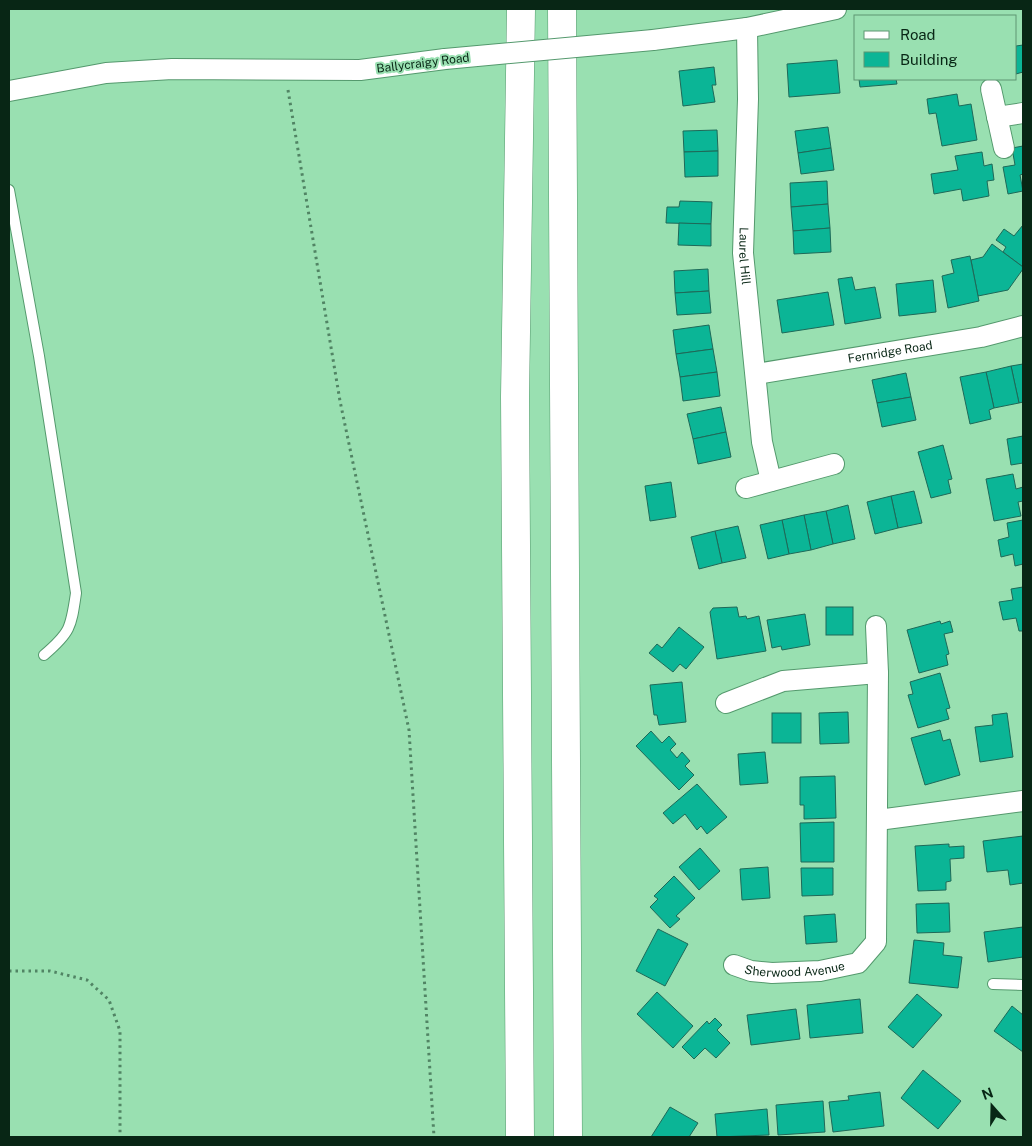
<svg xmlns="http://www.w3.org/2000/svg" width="1032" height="1146" viewBox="0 0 1032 1146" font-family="'Public Sans',sans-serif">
	<rect width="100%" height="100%" fill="#99e0b1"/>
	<!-- building -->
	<g fill="#0bb596" stroke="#1e6958">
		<polygon points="1023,45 1023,72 1016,74 1016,46"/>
		<polygon points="837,60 840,93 789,97 787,64"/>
		<polygon points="714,67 716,85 712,85 715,102 683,106 679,71"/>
		<polygon points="859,79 896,79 897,84 860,87"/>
		<polygon points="957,94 959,106 971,104 977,140 942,146 936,113 929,114 927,99"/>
		<polygon points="828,127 831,148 798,153 795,131"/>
		<polygon points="717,130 718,151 684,152 683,131"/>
		<polygon points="1023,146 1023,174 1020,175 1023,191 1008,194 1003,167 1015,165 1012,148"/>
		<polygon points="831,148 834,170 801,174 798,153"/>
		<polygon points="718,151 718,176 685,177 684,152"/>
		<polygon points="982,152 984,166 992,164 994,180 987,181 989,196 963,201 961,189 934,194 931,174 958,170 955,156"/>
		<polygon points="827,181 828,204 791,207 790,183"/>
		<polygon points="680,201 712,202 711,224 666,223 667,207 679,207"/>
		<polygon points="828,204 830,228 793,231 791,207"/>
		<polygon points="679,223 711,224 711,246 678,245"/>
		<polygon points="1023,225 1023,267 1003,252 1006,247 996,240 1004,229 1014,236"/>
		<polygon points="830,228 831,252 794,254 793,231"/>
		<polygon points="992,244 1023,267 1023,269 1008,290 978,296 971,260 983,257"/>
		<polygon points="970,256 979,301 948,308 942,276 954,273 951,260"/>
		<polygon points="708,269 709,291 675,293 674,271"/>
		<polygon points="852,277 855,290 875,287 881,318 845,324 838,279"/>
		<polygon points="933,280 936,312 899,316 896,284"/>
		<polygon points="709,291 711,313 677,315 675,293"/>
		<polygon points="828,292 834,325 782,333 777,300"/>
		<polygon points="709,325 713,349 676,354 673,330"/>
		<polygon points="713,349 717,372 680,377 676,354"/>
		<polygon points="1023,364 1023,402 1019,403 1011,366"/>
		<polygon points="1011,366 1019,403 994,408 986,372"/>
		<polygon points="717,372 720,396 683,401 680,377"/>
		<polygon points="986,372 994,408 989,410 991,419 970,424 960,377"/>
		<polygon points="906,373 911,397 877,403 872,380"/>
		<polygon points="911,397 916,420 882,427 877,403"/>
		<polygon points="721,407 726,432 693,439 687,414"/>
		<polygon points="726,432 731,457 698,464 693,439"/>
		<polygon points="1023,436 1023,463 1011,465 1007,439"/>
		<polygon points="943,445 952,479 948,480 951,493 931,498 918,452"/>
		<polygon points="1013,474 1016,489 1023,487 1023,501 1018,502 1021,516 994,521 986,479"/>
		<polygon points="671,482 676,517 650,521 645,486"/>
		<polygon points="914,491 922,523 898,528 891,496"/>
		<polygon points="891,496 898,528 875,534 867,502"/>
		<polygon points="848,505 855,539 833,544 826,511"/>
		<polygon points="826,511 833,544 811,550 804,515"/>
		<polygon points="804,515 811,550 789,554 782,520"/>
		<polygon points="782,520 789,554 768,559 760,525"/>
		<polygon points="1023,520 1023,564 1015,566 1013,554 1001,557 998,540 1009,537 1007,523"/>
		<polygon points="738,526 746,558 722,563 715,531"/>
		<polygon points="715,531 722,563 699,569 691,537"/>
		<polygon points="1023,587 1023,631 1019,631 1016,618 1003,620 999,602 1013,600 1011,589"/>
		<polygon points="737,607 739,617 746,616 747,619 759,616 766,651 717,659 710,612 713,608"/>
		<rect x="826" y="607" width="27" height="28"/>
		<polygon points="805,614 810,645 782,650 781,646 772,648 767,620"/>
		<polygon points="940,621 941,624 950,621 953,632 944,634 949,654 946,655 948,665 919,673 907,630"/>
		<polygon points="679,627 704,647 686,669 680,664 673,672 649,653 657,644 662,648"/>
		<polygon points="940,673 950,708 946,709 949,719 918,728 908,695 913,694 910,682"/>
		<polygon points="682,682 686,722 659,725 657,715 654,715 650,685"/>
		<polygon points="848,712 849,743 820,744 819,713"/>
		<rect x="772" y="713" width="29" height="30"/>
		<polygon points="1007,713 1013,757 980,762 975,727 993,725 992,715"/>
		<polygon points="940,730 943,741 950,739 960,775 925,785 911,738"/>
		<polygon points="651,731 662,743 669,736 676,744 670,750 677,758 682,752 690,761 685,766 694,775 679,790 636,746"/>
		<polygon points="765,752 768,783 740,785 738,754"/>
		<polygon points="835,776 836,818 804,819 804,805 800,805 800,777"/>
		<polygon points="697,784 727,817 707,834 701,826 697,830 685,814 673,824 663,813"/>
		<polygon points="834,822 834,862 801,862 800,823"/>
		<polygon points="1023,836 1023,883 1010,885 1008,870 987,872 983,841"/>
		<polygon points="949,844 949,847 964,846 964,858 950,859 951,881 946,882 946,890 918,891 915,846"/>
		<polygon points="700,848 720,871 699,890 679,867"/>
		<polygon points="768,867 770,898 742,900 740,869"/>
		<polygon points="801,868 833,868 833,895 802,896"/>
		<polygon points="674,876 695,898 676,916 680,919 670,928 650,907 658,899 654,896"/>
		<polygon points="949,903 950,932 917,933 916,904"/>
		<polygon points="835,914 837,942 806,944 804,916"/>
		<polygon points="1023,927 1023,957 988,962 984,932"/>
		<polygon points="658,929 688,944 665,986 636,971"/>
		<polygon points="914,940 944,943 943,955 962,957 958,988 909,983"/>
		<polygon points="657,992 693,1026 673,1048 637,1014"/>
		<polygon points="917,994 942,1015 913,1048 888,1027"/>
		<polygon points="860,999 863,1033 810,1038 807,1005"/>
		<polygon points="1012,1006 1023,1015 1023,1052 994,1031"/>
		<polygon points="796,1009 800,1039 751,1045 747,1015"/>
		<polygon points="715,1018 722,1025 717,1030 730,1043 716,1058 705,1048 694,1059 682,1047 707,1021 709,1024"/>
		<polygon points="923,1070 961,1101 938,1129 901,1098"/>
		<polygon points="880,1092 884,1126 833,1132 829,1102 849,1100 848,1096"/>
		<polygon points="823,1101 825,1132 778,1135 776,1105"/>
		<polygon points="670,1107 698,1123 689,1137 651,1137"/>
		<polygon points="767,1109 769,1135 717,1137 715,1114"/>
	</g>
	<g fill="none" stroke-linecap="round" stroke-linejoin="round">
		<!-- service casing -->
		<g stroke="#54996d" stroke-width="12">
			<g id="service">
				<path d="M9,190L39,356L76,593C71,627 71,632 44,655"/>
				<polyline points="993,984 1023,985"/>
			</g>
		</g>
		<!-- minor casing -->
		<g stroke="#54996d" stroke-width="22">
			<g id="minor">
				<path id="s1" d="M747,28L748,99L743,253L762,442L771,481"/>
				<polyline points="653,40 747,28 836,9"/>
				<polyline points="991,89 1004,148"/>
				<polyline points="9,91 106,73 172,69 360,70 445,59"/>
				<polyline points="997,117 1023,113"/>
				<path id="s2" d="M756,374L981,337L1023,326"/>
				<polyline points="746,488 834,464"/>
				<polyline points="726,703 783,681 878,673"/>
				<polyline points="878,820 1023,801"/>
				<path id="s3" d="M734,965L751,971L772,973L820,971L858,963L876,942L878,673L876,626"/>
			</g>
		</g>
		<!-- motorway casing -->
		<g stroke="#54996d" stroke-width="29">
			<g id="motorway">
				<polyline points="562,9 568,1137"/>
				<polyline points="520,1137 515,397 521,9"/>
			</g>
		</g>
		<!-- path -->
		<g stroke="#518464" stroke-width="3" stroke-dasharray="2.5 4" stroke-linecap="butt">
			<polyline points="288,90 340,401 409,730 434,1137"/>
			<polyline points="9,971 50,971 87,980 109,1000 120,1031 120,1137"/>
		</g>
		<!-- service -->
		<use href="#service" stroke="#fff" stroke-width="10"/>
		<!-- minor -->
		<use href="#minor" stroke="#fff" stroke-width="20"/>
		<!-- motorway -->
		<use href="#motorway" stroke="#fff" stroke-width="28"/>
		<!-- minor-bridge casing -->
		<g stroke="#54996d" stroke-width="22" stroke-linecap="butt">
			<polyline id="minor-bridge" points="445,59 653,40"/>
		</g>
		<!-- minor-bridge -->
		<use href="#minor-bridge" stroke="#fff" stroke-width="20"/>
	</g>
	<g text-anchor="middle" stroke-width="4" stroke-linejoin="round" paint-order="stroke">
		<!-- street labels -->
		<g font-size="12" fill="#082615" stroke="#99e0b1">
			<text transform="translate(423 63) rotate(-7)" y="4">Ballycraigy Road</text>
			<text dy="4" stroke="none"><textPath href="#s1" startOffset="228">Laurel Hill</textPath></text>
			<text dy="4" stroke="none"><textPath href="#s2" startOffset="136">Fernridge Road</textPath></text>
			<text dy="4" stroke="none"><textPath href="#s3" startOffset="62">Sherwood Avenue</textPath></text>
		</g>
	</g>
	<!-- border -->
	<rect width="1032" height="1146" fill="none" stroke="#082615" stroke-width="20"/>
	<!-- legend -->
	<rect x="854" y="15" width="162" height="65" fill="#99e0b1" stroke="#5f9673"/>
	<rect x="864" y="31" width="25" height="8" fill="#ffffff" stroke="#5f9673"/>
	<text x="900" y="40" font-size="15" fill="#082615">Road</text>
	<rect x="864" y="52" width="25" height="15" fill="#0bb596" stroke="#5f9673"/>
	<text x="900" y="65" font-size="15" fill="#082615">Building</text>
	<!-- north arrow -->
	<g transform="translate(992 1106) rotate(340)" stroke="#99e0b1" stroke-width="4" paint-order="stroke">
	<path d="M0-4L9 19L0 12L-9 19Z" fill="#082615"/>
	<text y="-8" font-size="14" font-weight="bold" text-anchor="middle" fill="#082615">N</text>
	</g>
</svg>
